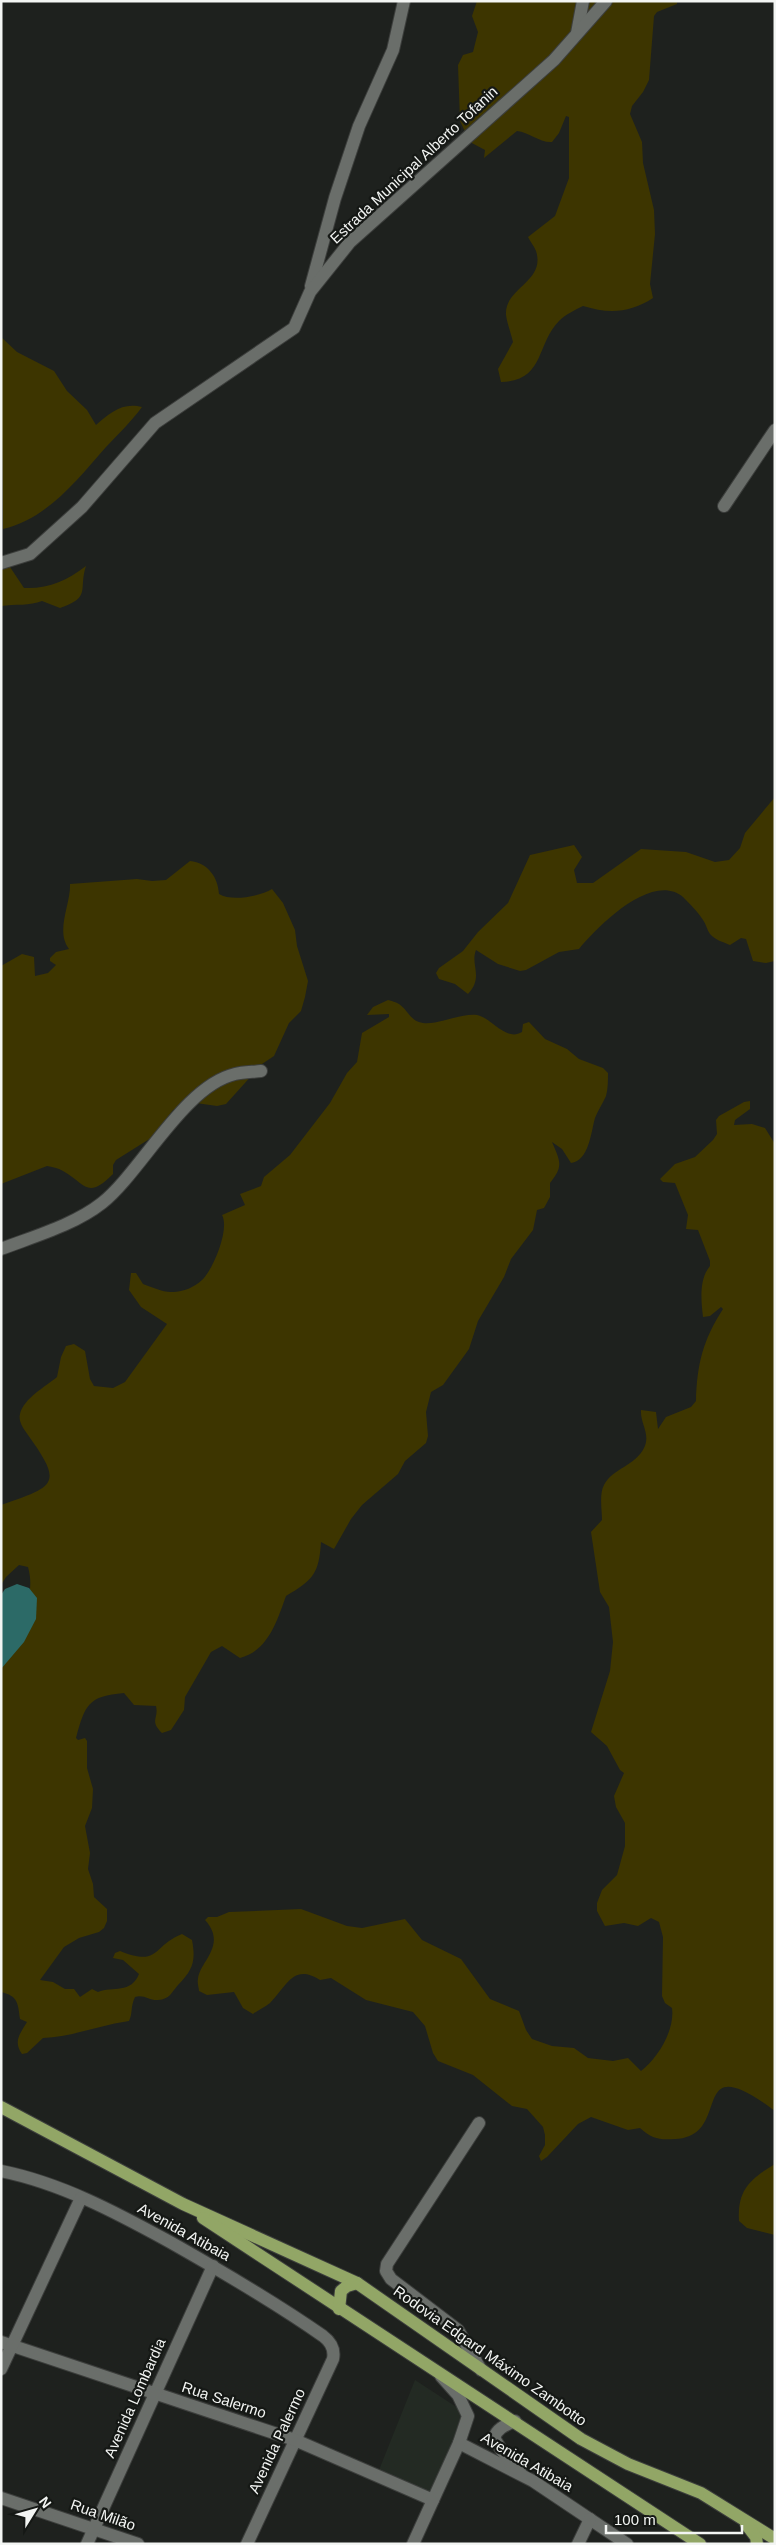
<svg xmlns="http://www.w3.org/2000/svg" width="776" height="2545" viewBox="0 0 776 2545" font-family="Arial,sans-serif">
	<rect width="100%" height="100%" fill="#1e211e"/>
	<!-- built -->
	<polygon fill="#232a23" points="415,2380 461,2410 461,2426 430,2494 379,2470"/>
	<!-- green -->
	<g fill="#3d3500">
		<path d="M477,1H677V4L657,12L654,16L649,80L643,92L632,106L630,114L642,142L643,163L654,210L655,234L650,284L653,298C630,313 609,314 583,306C575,310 566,314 559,321C536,344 545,381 501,382L498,369L513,342C511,333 507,323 506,315C504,288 546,282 536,251C534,246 530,241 528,237L555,216L569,178V117L566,116L559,133L552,142C540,143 529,132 517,131L484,158L485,150L470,142L460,121L458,65L463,55L473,52L478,32L472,16Z"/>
		<path d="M1,337L17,352L54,371L67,391L87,410L96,425C110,413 122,402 142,407C131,422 119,433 106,447C78,479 47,519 3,529Z"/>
		<path d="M1,561L8,564L24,588C49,589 66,581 86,566C78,590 92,597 60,608L42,601C30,606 15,604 1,606Z"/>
		<path d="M775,797V961L766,963L753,961L746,939L741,938L730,945C723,942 715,940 710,934C707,930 706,924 703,920C698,912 690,904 683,897C652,871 597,927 579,949L559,952L526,970L520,971L498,964L476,950C470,965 484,977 468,994L455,984L439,979L436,973L439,968L463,951L478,932L508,903L530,855L574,845L582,857L574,870L577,883H593L641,849L686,852L715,862L729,860L740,848L745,833Z"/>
		<path d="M190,861C208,863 218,877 219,894C232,902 260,896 272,889L283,903L295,930L297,946L308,981L305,997L301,1011L289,1023L274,1056L262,1064L226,1104L217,1106L196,1103L180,1106L173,1110L151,1138L116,1160L113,1165V1174C87,1200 86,1184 63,1171C58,1168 52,1167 47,1166L1,1184V966L22,954L34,957L35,976L48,973L56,965L50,961V958L56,952L69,949C55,931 71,904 70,884L137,879L152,881L166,880Z"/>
		<path d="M388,1000C392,1001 396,1002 399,1004C409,1011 410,1021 423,1023C438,1025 461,1013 477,1015C492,1018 506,1042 522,1032L523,1024L529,1022L545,1039L567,1049L579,1059L603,1068L608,1073C608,1080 608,1089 606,1096C603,1103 598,1110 595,1118C591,1132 589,1161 571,1163L562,1149L552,1142C560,1161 564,1166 550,1183V1197L544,1208L537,1210L533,1230L511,1259L504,1277L478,1321L469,1349L443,1385L431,1392L426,1412L428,1436L426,1443L405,1461L398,1474L362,1505L351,1519L334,1549L321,1542C319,1574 313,1580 286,1596C277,1621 268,1651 240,1658L222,1646L211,1652L185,1697L184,1710L171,1730L162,1733C149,1720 159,1719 156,1706L134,1705L124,1693C88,1696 85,1705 76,1738L78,1740L85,1738L87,1741V1768L93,1789L92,1808L85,1826L90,1853L88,1869L93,1884L94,1897L107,1909V1921L104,1928L99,1932L79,1938L64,1947L40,1980L53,1982L65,1989H74L80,1997L92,1989L98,1992C113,1986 131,1994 139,1974L123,1960L113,1958L115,1953L120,1951C160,1967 152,1946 182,1934L192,1940C196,1961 193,1970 178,1985C171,1993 170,1999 158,2000C150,2001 144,1994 135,1997C130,2008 133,2013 129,2021C100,2025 72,2037 43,2038L27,2053L22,2054C13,2041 20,2034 27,2022L20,2019C18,2003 18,1996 1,1992V1643C18,1616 37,1600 28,1567L19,1565L6,1577L1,1585V1505C55,1486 64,1485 28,1435C24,1429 18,1422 20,1414C24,1398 45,1387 57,1377L61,1357L66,1346L74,1344L85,1351L90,1379L94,1386L113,1388L125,1382L167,1324L141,1307L129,1290L131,1273H136L143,1284C152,1287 164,1293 173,1292C183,1292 195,1287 202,1280C213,1270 230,1229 222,1215L245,1205L240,1194L261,1186L264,1177L290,1155L330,1103L347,1073L357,1062L362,1033L389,1017V1014L367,1015L373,1007Z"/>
		<path d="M750,1101V1109L735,1120L734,1125L752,1124L765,1128L775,1144V2111C685,2044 735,2137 675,2139C659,2140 652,2139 640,2128L628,2130L591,2117L578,2124L547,2157L541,2161L539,2156L545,2145V2135L543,2127L527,2109L512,2106L473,2075L438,2061L433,2053L425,2026L413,2012L366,2000L331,1978L320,1980C293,1963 287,1986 270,2003C265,2007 258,2010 253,2014L243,2008L234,1992L207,1995L199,1991C199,1988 197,1983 198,1979C199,1962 228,1945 205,1920L208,1917H217L229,1912L301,1909L347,1926L362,1928L405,1919L422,1940L461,1959L490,1999L519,2011L526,2030L532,2039L552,2046L574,2048L588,2058L613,2061L628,2058L641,2071C658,2058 675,2030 672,2008L665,2003L662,1996L663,1937L659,1922L651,1918L638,1926L624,1923L605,1926L597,1911V1903L602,1890L617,1875L625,1846V1823L616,1807L614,1796L624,1773L620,1770L607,1746L591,1732L610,1671L613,1642L609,1607L600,1592L591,1532L602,1520C602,1510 599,1494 604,1485C612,1469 636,1465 644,1448C651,1434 640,1424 641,1410L656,1412L658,1429L666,1417L691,1407L696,1401C697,1364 703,1340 723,1309L721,1307L710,1316L703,1317C701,1300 699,1279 710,1266V1261L698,1230L686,1229L688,1215L675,1183L663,1182L660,1179L675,1164L695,1157L713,1140L717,1134L716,1120L719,1116L744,1102Z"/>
		<path d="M775,2164V2235L747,2228L739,2221C737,2190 750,2179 775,2164Z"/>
	</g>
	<!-- water -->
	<polygon fill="#2c6a67" points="17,1584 29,1588 37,1598 36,1619 24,1642 1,1669 1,1595 5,1589"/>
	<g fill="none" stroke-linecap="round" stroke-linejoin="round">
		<!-- minor casing -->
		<g stroke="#3c3e3c" stroke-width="14">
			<g id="minor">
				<polyline points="577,33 583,1"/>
				<polyline points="311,286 335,198 359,126 393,50 404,1"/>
				<polyline points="724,506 775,430"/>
				<polyline points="1,563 30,554 82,507 155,423 294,328 310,292 350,242 554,60 606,1"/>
				<path d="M1,1249C35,1236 74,1225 102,1203C141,1172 184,1086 235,1074C243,1072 253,1072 261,1071"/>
				<polyline points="479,2123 387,2264 386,2271 391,2279 458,2330 481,2370"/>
				<path d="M1,2171C61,2183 117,2213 170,2242C223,2272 273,2301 323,2336C331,2342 335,2349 333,2359L247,2544"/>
				<polyline points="1,2342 295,2440 433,2500"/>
				<polyline points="1,2369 81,2198"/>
				<path d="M515,2421C506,2425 497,2428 494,2438L502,2451L520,2469"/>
				<polyline points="459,2443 533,2481 627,2544"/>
				<polyline points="1,2498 138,2544"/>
				<polyline points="87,2544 213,2266"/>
				<polyline points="413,2544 459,2443 468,2416 458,2395 441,2376"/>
				<polyline points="578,2544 590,2519"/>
			</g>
		</g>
		<!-- major casing -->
		<g stroke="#3c3e3c" stroke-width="14">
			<g id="major">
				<polyline points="1,2107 183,2204 357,2283 581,2439 628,2464 701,2493 775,2539"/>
				<polyline points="203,2218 700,2544"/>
				<polyline points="339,2309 341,2291 347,2286 357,2283"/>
				<polyline points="746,2524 756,2537 757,2544"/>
			</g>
		</g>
		<!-- minor -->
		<use href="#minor" stroke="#6a6e6a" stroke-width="12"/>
		<!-- major -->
		<use href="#major" stroke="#92a666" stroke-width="12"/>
	</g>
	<g text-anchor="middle" stroke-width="4.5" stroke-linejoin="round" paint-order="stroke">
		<!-- street labels -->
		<g font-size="15" fill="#f3f5f3" stroke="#151815">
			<text transform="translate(414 165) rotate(-43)" y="5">Estrada Municipal Alberto Tofanin</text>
			<text transform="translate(184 2232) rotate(29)" y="5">Avenida Atibaia</text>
			<text transform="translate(490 2356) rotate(35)" y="5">Rodovia Edgard Máximo Zambotto</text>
			<text transform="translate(135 2398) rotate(-66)" y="5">Avenida Lombardia</text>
			<text transform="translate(224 2400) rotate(18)" y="5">Rua Salermo</text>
			<text transform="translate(277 2441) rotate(-65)" y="5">Avenida Palermo</text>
			<text transform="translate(527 2462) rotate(30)" y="5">Avenida Atibaia</text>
			<text transform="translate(103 2515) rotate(19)" y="5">Rua Milão</text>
		</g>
	</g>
	<!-- border -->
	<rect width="776" height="2545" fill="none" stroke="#f3f5f3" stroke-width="5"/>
	<!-- north arrow -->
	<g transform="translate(35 2510) rotate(53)" stroke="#151815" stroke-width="4" paint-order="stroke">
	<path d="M0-4L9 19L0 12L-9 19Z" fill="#f3f5f3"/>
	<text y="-8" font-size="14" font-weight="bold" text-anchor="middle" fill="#f3f5f3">N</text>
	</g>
	<!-- scale -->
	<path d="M606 2525v8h136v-8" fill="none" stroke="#f3f5f3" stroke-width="2.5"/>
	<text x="614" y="2525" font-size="15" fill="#f3f5f3" stroke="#151815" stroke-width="4" paint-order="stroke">100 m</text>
</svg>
